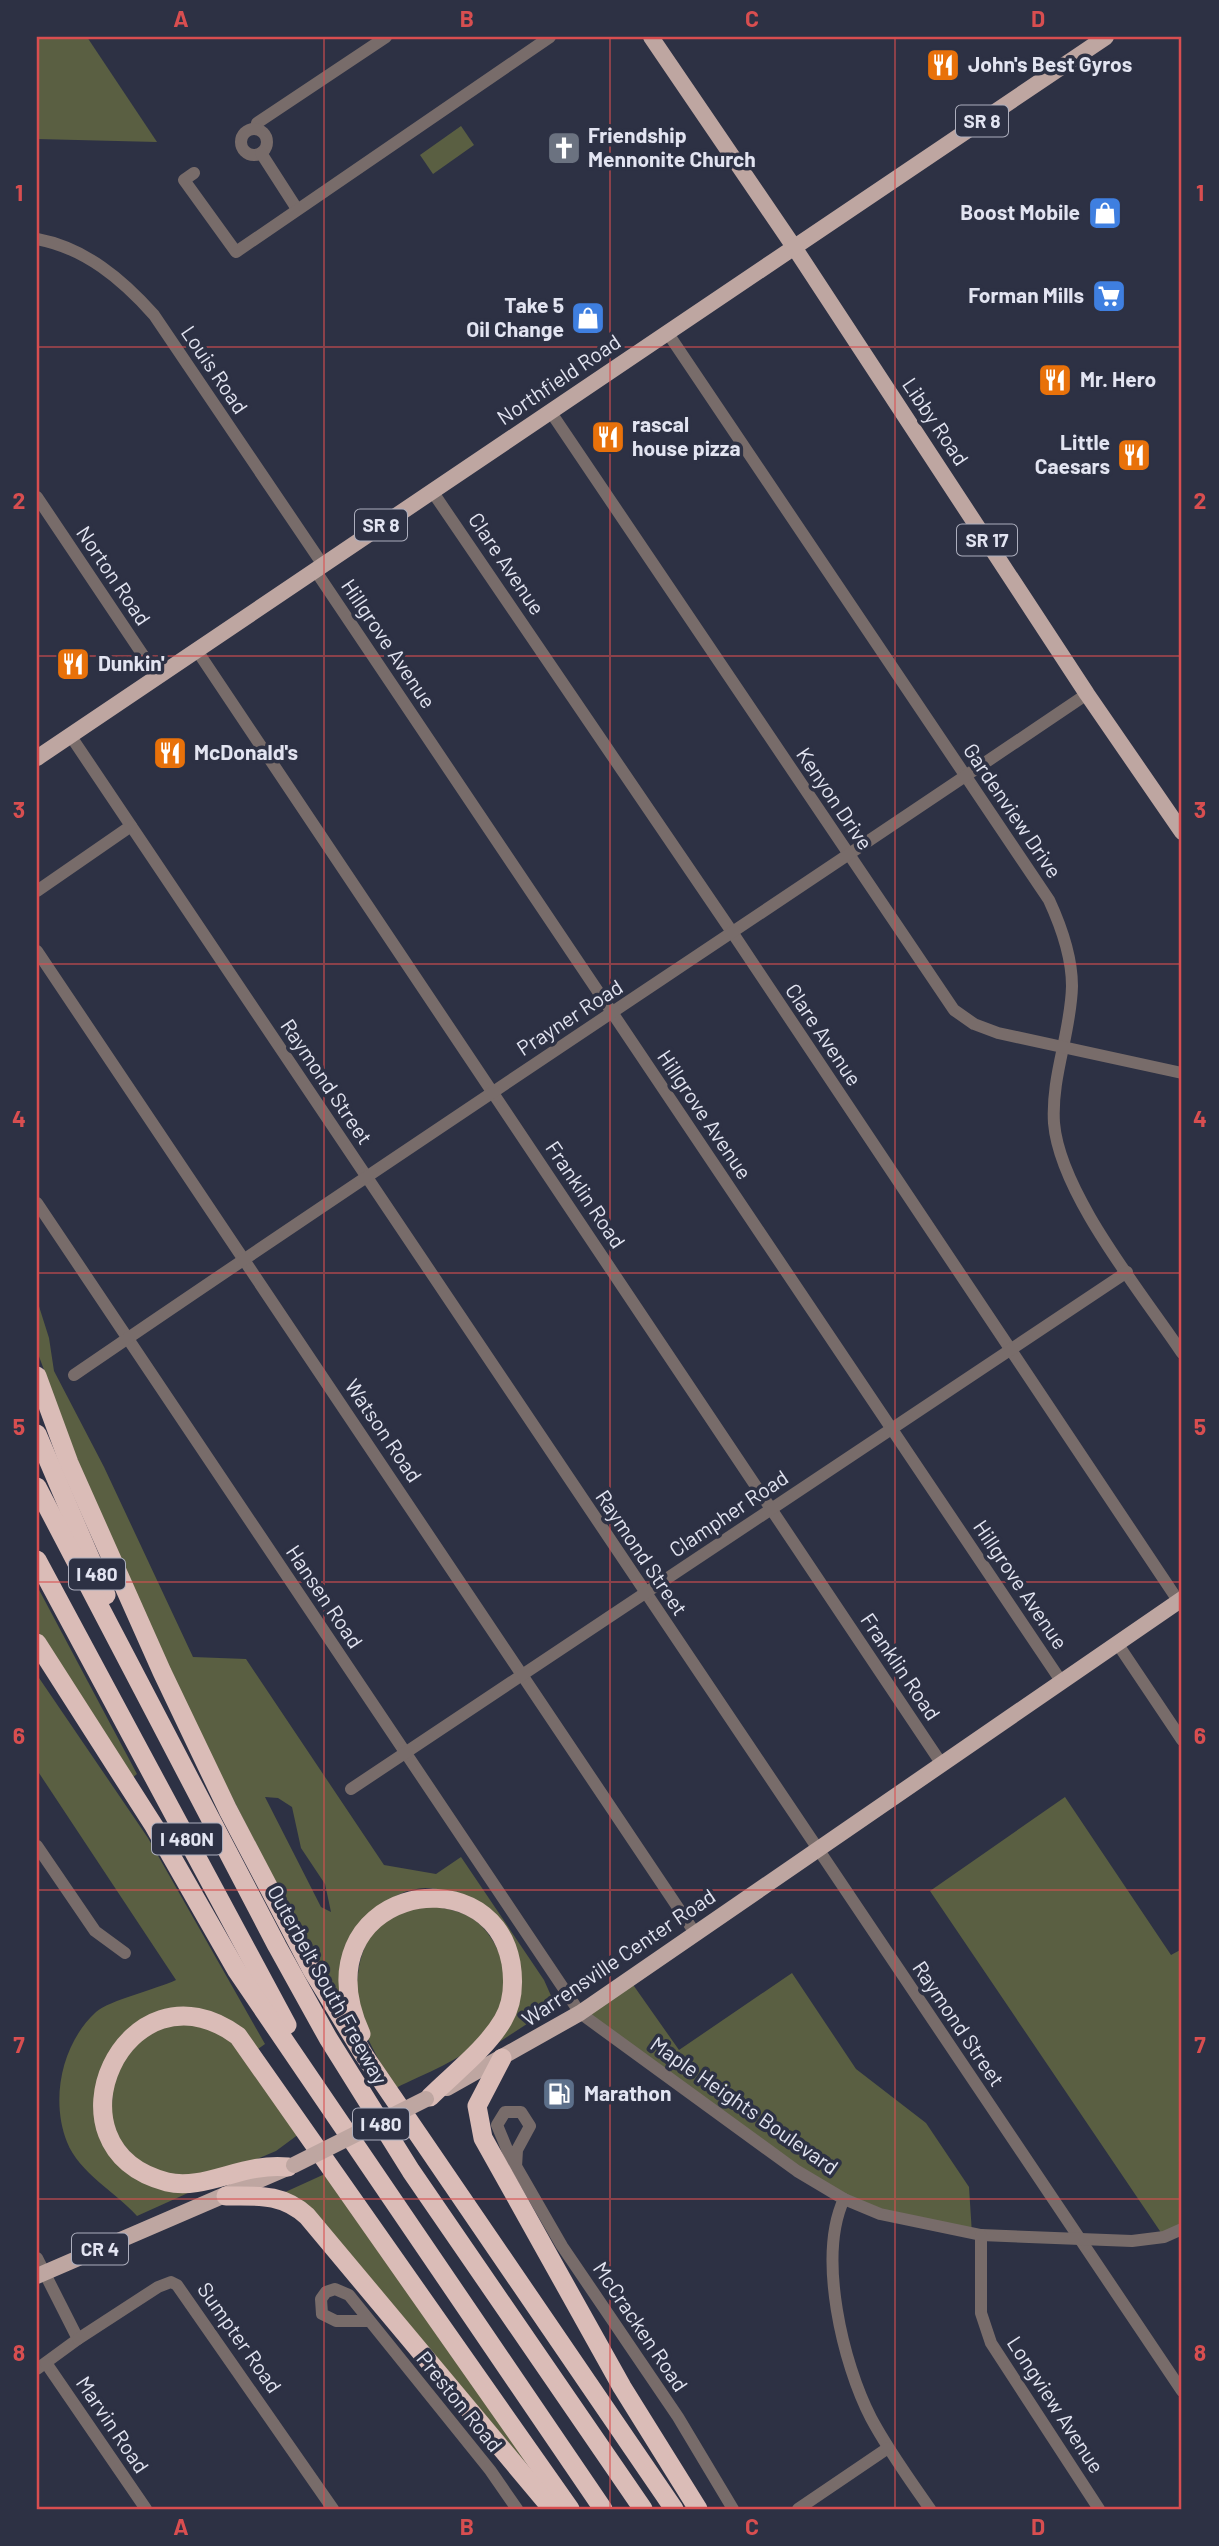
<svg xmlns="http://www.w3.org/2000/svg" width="1219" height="2546" viewBox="0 0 1219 2546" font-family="Barlow,sans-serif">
	<rect width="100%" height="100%" fill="#2d3144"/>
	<!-- green -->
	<g fill="#5a5f42" fill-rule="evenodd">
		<polygon points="37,37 87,37 157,142 37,139"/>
		<polygon points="461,126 474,145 433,174 420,155"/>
		<path d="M37,1300L49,1338L54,1371L104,1467L193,1657L246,1659L384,1865L436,1874L461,1857L544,1980L552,1998L559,2003L484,2052L496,2038L514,1954C501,1943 449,1892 436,1889C397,1881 355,1922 343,1956C339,1970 340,1985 341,1999L320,1970L207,1748L93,1502L37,1351ZM265,1797L278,1798L292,1807L301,1848L325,1884L331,1912L321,1907Z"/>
		<polygon points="37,1586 137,1774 132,1778 37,1630"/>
		<path d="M37,1675L148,1838L265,2044L258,2049L190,2012L104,2063L110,2149L188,2193L137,2216C116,2192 79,2173 67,2142C50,2099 62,2043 96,2012C110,2000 157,1989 176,1980L37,1770Z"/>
		<polygon points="1065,1797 1171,1955 1182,1949 1182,2229 1164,2237 930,1891"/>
		<path d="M432,1906C448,1909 464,1911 477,1922C499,1940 511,1976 504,2005C502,2014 490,2029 484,2036C464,2060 423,2074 396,2088C380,2063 360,2030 356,2001C355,1993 357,1982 358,1974C363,1931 389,1908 432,1906Z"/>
		<polygon points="792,1973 856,2069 926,2123 969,2187 972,2234 844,2199 580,2013 629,1979 679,2050"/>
		<polygon points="169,2024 202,2026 234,2040 299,2134 276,2151 238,2167 185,2180 144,2167 119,2140 111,2120 114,2072 149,2031"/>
		<polygon points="327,2173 542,2481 281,2194"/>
	</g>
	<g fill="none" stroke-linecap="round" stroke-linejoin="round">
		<!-- minor -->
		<g stroke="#786c6a" stroke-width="12">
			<polyline points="256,129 257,123 386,37"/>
			<circle cx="254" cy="142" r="13"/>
			<polyline points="261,153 297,209"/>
			<polyline points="194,173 184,180 236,252 550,37"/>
			<path d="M37,239C85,248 122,279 154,315L323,565"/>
			<path d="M667,332L1049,900C1061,926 1072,956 1072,986C1071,1033 1051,1076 1054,1123C1060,1194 1142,1293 1182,1353"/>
			<polyline points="550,411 954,1010 974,1024 998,1033 1182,1073"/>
			<polyline points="432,491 728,926 1179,1602"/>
			<polyline points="37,497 157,676"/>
			<polyline points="315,570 1061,1681"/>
			<polyline points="196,649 941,1763"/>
			<polyline points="70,735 1182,2391"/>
			<polyline points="37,891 131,826"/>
			<polyline points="37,951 695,1933"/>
			<polyline points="37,1203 580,2013 797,2171 844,2199 880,2214 981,2235 1132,2241 1164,2237 1182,2229"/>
			<path d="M74,1375C410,1145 750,922 1087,694"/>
			<polyline points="1117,1643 1182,1740"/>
			<polyline points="351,1789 1127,1272"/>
			<polyline points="37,1846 95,1931 125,1953"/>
			<polyline points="516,2167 517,2150 530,2126 521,2112 505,2112 497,2125 509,2154 562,2246 678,2417 733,2509"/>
			<path d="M844,2199C817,2257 843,2364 871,2418C888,2450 910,2480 930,2509"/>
			<polyline points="981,2235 981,2313 991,2343 1099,2509"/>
			<polyline points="37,2258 78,2339 37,2369"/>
			<polyline points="369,2321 336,2321 322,2314 321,2299 326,2292 335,2289 349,2295 490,2470 517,2509"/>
			<polyline points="78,2339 158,2287 171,2282 177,2285 333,2509"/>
			<polyline points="46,2363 146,2509"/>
			<polyline points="798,2509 888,2448"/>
		</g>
		<!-- major -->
		<g stroke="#bea6a1" stroke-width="16">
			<polyline points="651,37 794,247 1087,694 1182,832"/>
			<polyline points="37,758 1106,37"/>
			<polyline points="447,2088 580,2013 1182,1599"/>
			<polyline points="37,2276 285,2169"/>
		</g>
		<!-- highway -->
		<g stroke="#dabcb7" stroke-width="19">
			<polyline points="37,1376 69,1463 162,1672 228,1810 312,1970 364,2055 674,2509"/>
			<polyline points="37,1434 106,1595"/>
			<polyline points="37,1487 277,1946 328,2038 411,2171 643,2509"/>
			<polyline points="37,1560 287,2025"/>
			<polyline points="37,1643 154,1826 237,1971 603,2509"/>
			<path d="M361,2034C297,1892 490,1850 511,1963C514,1982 513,2003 503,2020C486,2049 454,2073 430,2097"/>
			<polyline points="502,2058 477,2106 483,2138 622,2387 698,2509"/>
			<path d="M288,2167C243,2162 205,2191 167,2182C37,2149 126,1954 238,2036L570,2509"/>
			<path d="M226,2196C257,2196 282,2193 307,2216L552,2509"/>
		</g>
		<!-- major-bridge -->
		<polyline stroke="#bea6a1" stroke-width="16" points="294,2165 426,2099"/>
	</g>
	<!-- grid -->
	<path fill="none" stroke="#d84e50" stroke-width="2" stroke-opacity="0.55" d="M324,37V2509M610,37V2509M895,37V2509M37,347H1182M37,656H1182M37,964H1182M37,1273H1182M37,1582H1182M37,1890H1182M37,2199H1182"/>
	<!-- icons -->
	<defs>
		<g id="restaurant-square" transform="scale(1.75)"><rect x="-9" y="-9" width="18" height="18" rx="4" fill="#e8710a" stroke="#2d3144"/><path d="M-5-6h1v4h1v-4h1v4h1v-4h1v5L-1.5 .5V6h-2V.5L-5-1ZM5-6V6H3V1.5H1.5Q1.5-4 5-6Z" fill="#fff"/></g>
		<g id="church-square" transform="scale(1.75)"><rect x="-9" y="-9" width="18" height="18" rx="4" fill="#6b7280" stroke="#2d3144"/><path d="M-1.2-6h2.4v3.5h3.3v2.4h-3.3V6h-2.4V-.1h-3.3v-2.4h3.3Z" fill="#fff"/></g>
		<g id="shop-square" transform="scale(1.75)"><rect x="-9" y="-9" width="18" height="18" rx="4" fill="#3f7fe0" stroke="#2d3144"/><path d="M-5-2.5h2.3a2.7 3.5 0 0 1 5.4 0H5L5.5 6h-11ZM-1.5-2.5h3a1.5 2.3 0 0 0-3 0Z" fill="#fff"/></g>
		<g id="supermarket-square" transform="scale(1.75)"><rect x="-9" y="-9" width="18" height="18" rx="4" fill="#3f7fe0" stroke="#2d3144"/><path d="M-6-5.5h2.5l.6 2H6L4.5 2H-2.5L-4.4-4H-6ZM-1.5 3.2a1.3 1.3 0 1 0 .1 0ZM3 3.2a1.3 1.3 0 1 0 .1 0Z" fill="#fff"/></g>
		<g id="fuel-square" transform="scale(1.75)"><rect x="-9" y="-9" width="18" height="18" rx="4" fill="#5c6f8a" stroke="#2d3144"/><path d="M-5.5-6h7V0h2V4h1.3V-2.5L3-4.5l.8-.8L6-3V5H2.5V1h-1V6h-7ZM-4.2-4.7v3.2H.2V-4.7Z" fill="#fff"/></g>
	</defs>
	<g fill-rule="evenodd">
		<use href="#restaurant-square" x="943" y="65"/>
		<use href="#church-square" x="564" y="148"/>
		<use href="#shop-square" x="1105" y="213"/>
		<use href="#supermarket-square" x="1109" y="296"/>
		<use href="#shop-square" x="588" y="318"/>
		<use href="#restaurant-square" x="1055" y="380"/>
		<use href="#restaurant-square" x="608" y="437"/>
		<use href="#restaurant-square" x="1134" y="455"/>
		<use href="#restaurant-square" x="73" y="664"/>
		<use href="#restaurant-square" x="170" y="753"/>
		<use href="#fuel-square" x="559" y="2094"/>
	</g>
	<g text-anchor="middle" stroke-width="7" stroke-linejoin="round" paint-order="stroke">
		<!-- shield labels -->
		<g fill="#2d3144" stroke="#acaebd" stroke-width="2">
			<rect x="956" y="105.5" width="52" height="31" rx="5"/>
			<rect x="355" y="509.5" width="52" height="31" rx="5"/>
			<rect x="957" y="524.5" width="60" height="31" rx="5"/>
			<rect x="69" y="1558.5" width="56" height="31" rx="5"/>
			<rect x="152" y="1823.5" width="70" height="31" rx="5"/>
			<rect x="353" y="2108.5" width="56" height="31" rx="5"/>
			<rect x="72" y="2233.5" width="56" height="31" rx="5"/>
		</g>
		<g font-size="19" font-weight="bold" fill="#e2e4f1">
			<text x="982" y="128">SR 8</text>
			<text x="381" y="532">SR 8</text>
			<text x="987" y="547">SR 17</text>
			<text x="97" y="1581">I 480</text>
			<text x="187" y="1846">I 480N</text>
			<text x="381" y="2131">I 480</text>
			<text x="100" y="2256">CR 4</text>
		</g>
		<!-- poi labels -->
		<g font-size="21" font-weight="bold" fill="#e2e4f1" stroke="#2d3144" text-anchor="start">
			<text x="968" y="72">John's Best Gyros</text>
			<text x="588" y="143">Friendship<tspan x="588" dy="24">Mennonite Church</tspan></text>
			<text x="1080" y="220" text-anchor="end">Boost Mobile</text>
			<text x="1084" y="303" text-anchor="end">Forman Mills</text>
			<text x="564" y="313" text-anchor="end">Take 5<tspan x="564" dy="24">Oil Change</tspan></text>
			<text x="1080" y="387">Mr. Hero</text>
			<text x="632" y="432">rascal<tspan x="632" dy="24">house pizza</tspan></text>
			<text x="1110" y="450" text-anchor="end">Little<tspan x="1110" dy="24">Caesars</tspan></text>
			<text x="98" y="671">Dunkin'</text>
			<text x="194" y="760">McDonald's</text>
			<text x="584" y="2101">Marathon</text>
		</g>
		<!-- street labels -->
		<g font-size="21" fill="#e2e4f1" stroke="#2d3144">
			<text transform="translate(214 370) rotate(56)" y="7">Louis Road</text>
			<text transform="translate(559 380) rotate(-34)" y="7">Northfield Road</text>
			<text transform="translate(935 422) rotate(56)" y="7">Libby Road</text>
			<text transform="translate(506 564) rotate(56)" y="7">Clare Avenue</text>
			<text transform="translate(113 576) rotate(56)" y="7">Norton Road</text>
			<text transform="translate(388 644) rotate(56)" y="7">Hillgrove Avenue</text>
			<text transform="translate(834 799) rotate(56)" y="7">Kenyon Drive</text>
			<text transform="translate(1012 811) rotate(56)" y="7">Gardenview Drive</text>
			<text transform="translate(570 1018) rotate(-33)" y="7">Prayner Road</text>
			<text transform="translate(823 1035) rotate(56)" y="7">Clare Avenue</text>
			<text transform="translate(326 1082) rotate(56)" y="7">Raymond Street</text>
			<text transform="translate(704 1115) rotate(56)" y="7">Hillgrove Avenue</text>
			<text transform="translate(585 1195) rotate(56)" y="7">Franklin Road</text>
			<text transform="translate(383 1431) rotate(56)" y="7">Watson Road</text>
			<text transform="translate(729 1514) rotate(-34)" y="7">Clampher Road</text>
			<text transform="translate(641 1553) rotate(56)" y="7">Raymond Street</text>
			<text transform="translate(1020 1585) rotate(56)" y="7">Hillgrove Avenue</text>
			<text transform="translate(324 1597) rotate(56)" y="7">Hansen Road</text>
			<text transform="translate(900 1667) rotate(56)" y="7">Franklin Road</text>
			<text transform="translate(619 1958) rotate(-34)" y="7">Warrensville Center Road</text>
			<text transform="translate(327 1985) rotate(61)" y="7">Outerbelt South Freeway</text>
			<text transform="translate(958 2024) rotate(56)" y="7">Raymond Street</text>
			<text transform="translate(744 2106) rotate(35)" y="7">Maple Heights Boulevard</text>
			<text transform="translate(640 2327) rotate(56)" y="7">McCracken Road</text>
			<text transform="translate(239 2338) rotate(55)" y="7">Sumpter Road</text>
			<text transform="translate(459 2402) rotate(51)" y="7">Preston Road</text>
			<text transform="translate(1055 2405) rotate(57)" y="7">Longview Avenue</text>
			<text transform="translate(112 2425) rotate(56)" y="7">Marvin Road</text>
		</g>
	</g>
	<!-- border -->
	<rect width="1219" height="2546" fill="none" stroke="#2d3144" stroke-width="77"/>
	<rect x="38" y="38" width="1142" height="2470" fill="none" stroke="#d84e50" stroke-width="2.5"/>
	<g font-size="23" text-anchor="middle" font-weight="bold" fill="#d84e50">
		<text x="181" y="27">A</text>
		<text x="467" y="27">B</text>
		<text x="752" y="27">C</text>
		<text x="1038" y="27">D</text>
		<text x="19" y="201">1</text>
		<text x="1200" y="201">1</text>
		<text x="19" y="509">2</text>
		<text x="1200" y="509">2</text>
		<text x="19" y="818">3</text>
		<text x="1200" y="818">3</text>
		<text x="19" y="1127">4</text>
		<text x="1200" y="1127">4</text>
		<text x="19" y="1435">5</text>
		<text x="1200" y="1435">5</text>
		<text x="19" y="1744">6</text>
		<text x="1200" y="1744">6</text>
		<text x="19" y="2053">7</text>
		<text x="1200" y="2053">7</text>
		<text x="19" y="2361">8</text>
		<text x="1200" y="2361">8</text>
		<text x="181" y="2535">A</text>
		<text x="467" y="2535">B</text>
		<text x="752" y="2535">C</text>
		<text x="1038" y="2535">D</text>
	</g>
</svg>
